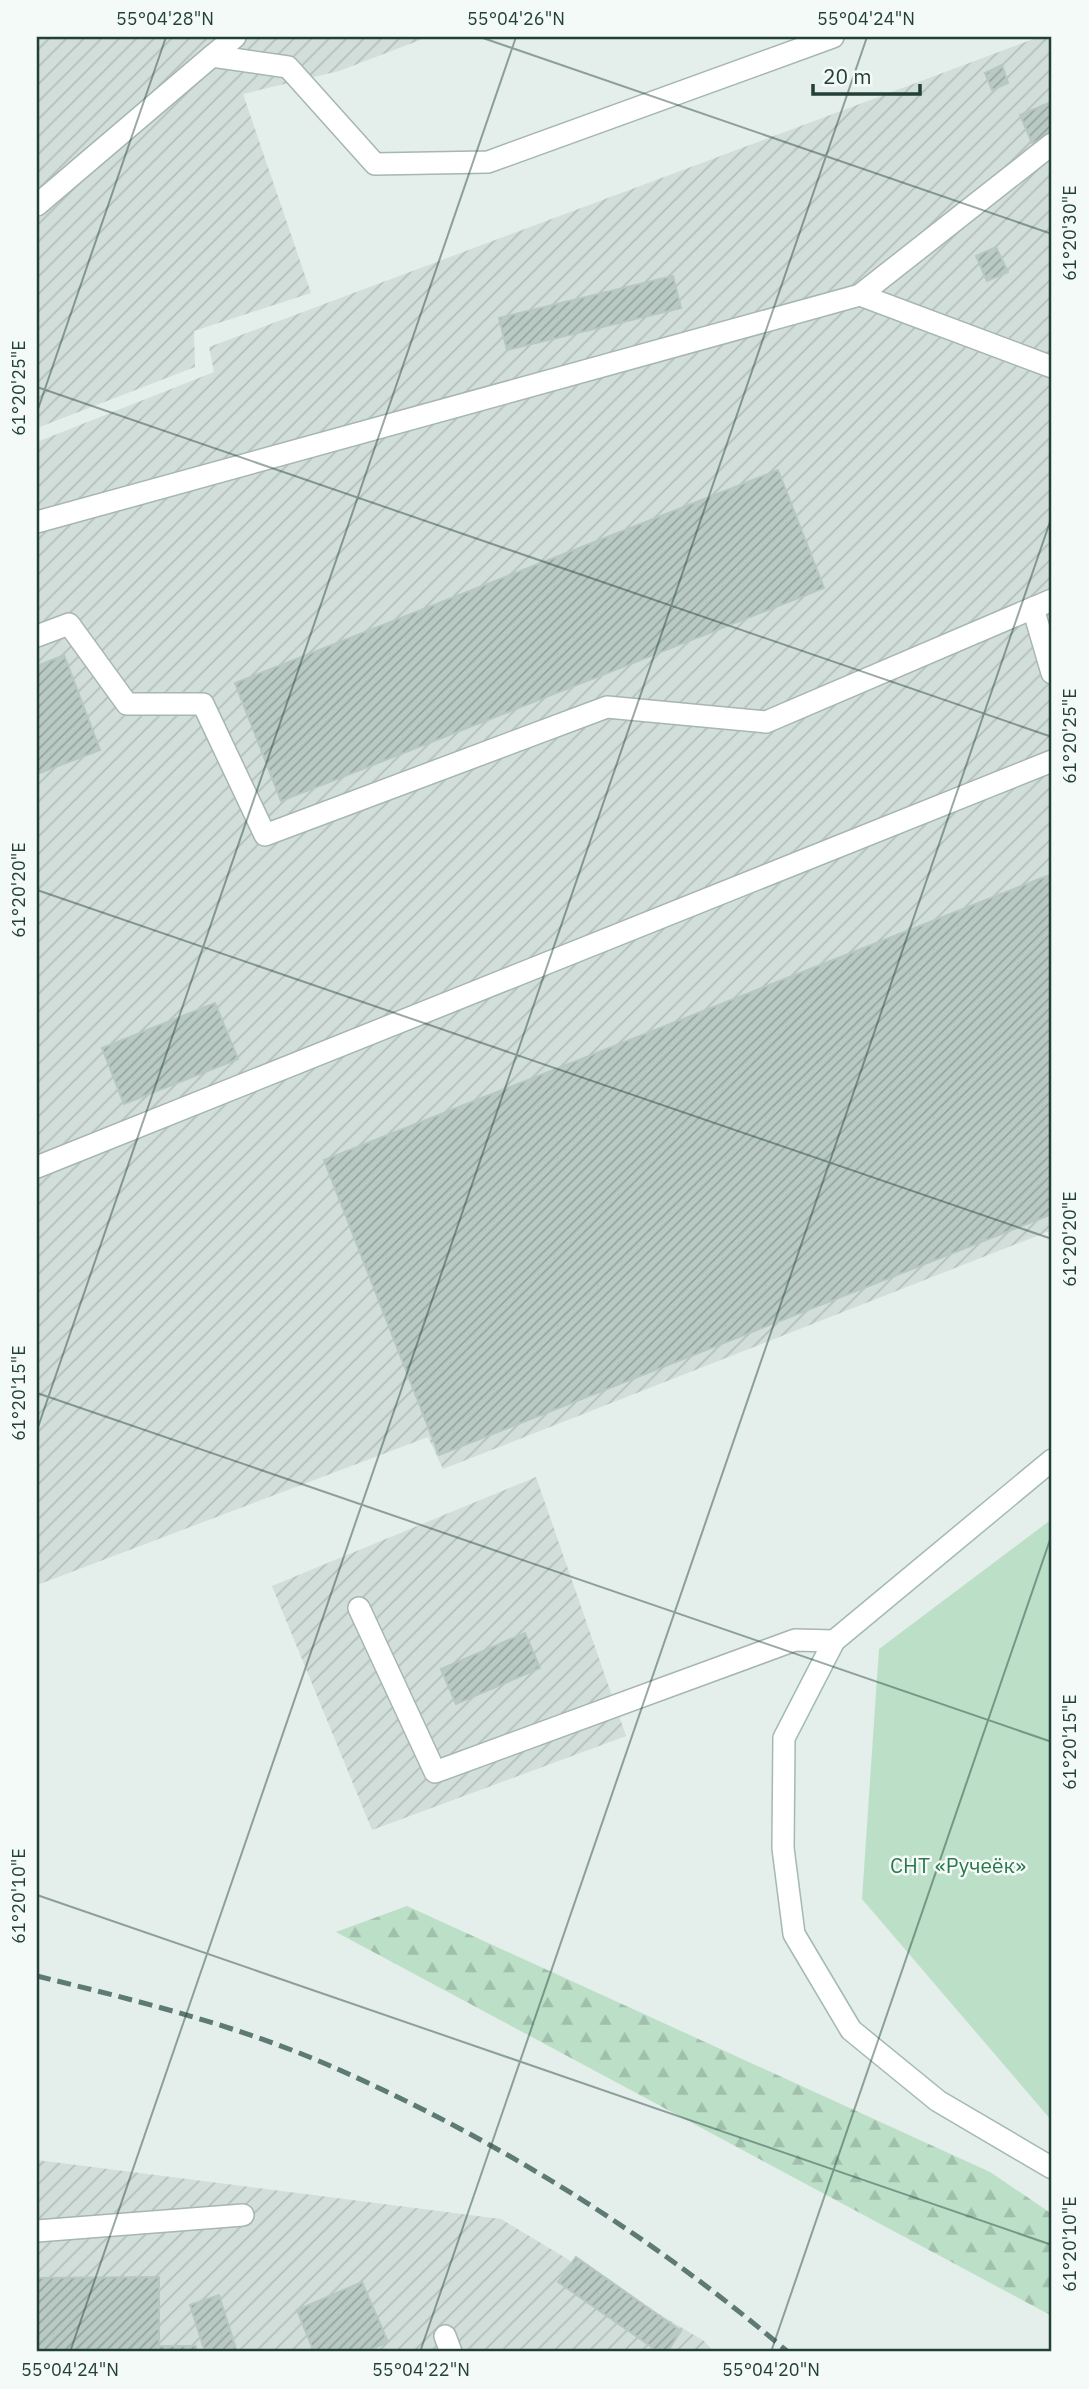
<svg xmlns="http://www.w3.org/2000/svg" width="1089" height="2389" viewBox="0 0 1089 2389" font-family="'IBM Plex Sans',sans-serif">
	<defs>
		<pattern id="industrial-furrows" width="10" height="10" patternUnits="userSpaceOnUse" patternTransform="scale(1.75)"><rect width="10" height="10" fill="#d2ded9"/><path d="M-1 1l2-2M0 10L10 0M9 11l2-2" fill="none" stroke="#b4c0bb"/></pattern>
		<pattern id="forest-firs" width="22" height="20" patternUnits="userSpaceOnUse" patternTransform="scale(1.75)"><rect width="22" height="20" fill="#bcdfc7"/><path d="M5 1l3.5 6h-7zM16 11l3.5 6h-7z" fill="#a1c0ac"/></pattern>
		<pattern id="building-hatch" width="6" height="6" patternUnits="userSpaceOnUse" patternTransform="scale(1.75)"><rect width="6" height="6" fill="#b9c9c3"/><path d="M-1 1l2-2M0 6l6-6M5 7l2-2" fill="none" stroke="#96a59f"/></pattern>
	</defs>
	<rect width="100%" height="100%" fill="#e4eeea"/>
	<!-- industrial -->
	<g fill="url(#industrial-furrows)">
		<polygon points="37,37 428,37 339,71 243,94 311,293 194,331 195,367 37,428"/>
		<polygon points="1039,37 1052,37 1052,1230 443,1469 428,1437 37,1585 37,442 214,372 209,347"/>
		<polygon points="536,1477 626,1736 372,1830 272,1586"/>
		<polygon points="37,2160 501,2219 704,2341 714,2352 37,2352"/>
	</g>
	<!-- forest -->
	<polygon fill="url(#forest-firs)" points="407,1906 990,2172 1052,2214 1052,2316 336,1932"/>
	<!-- garden -->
	<polygon fill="#bcdfc7" points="1052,1519 1052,2121 862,1899 879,1649"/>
	<!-- building -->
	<g fill="url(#building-hatch)" stroke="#b6c8c1" stroke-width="2">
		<polygon points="1002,65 1008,83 992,90 985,73"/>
		<polygon points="1051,102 1052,135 1032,143 1020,115"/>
		<polygon points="996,247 1008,272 987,281 976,256"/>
		<polygon points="673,276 681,308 507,350 499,318"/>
		<polygon points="778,470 824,588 281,801 235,683"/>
		<polygon points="64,655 100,750 37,774 37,666"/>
		<polygon points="1052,874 1052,1214 439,1455 324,1160"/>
		<polygon points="215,1003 238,1059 124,1104 102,1048"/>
		<polygon points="525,1633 540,1668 456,1704 441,1669"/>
		<polygon points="576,2257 681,2331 667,2352 659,2352 558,2282"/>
		<polygon points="159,2277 159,2346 196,2346 196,2352 37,2352 37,2278"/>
		<polygon points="362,2282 388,2342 365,2352 314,2352 297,2310"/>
		<polygon points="219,2295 237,2352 205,2352 190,2305"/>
	</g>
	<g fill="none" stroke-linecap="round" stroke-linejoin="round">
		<!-- lane casing -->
		<g stroke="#a6b6b1" stroke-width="24">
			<g id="lane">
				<polyline points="212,56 235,37"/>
				<polyline points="860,295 1052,144"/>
				<polyline points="37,522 860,295 1052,367"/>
				<polyline points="1052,600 1033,608 1052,673"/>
				<polyline points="37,636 69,624 127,704 203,704 265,835 607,707 766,722 1033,608"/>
				<polyline points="37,1167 1052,761"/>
				<polyline points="359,1608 435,1772 795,1640 834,1641"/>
				<polyline points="37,2231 243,2215"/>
				<polyline points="445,2336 451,2352"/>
			</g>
		</g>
		<!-- street casing -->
		<g stroke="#a6b6b1" stroke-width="24">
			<polyline id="street" points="37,205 212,56 288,67 375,164 488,162 833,37"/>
		</g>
		<!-- secondary casing -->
		<g stroke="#a2bab2" stroke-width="24">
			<polyline id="secondary" points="1052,1460 834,1641 784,1738 783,1848 794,1934 851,2030 938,2101 1052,2168"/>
		</g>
		<!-- lane -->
		<use href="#lane" stroke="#fff" stroke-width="21"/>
		<!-- street -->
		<use href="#street" stroke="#fff" stroke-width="21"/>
		<!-- secondary -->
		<use href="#secondary" stroke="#fff" stroke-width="21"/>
		<!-- rail -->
		<path stroke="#5d7b74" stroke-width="5" stroke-dasharray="14 7" stroke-linecap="butt" d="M37,1976C134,2000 233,2024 326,2064C492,2136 650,2234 788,2352"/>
	</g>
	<!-- ticks -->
	<path fill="none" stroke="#224039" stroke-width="2" stroke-opacity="0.45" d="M480,37L1052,234M37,387L1052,737M37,412L166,37M37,890L1052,1239M37,1393L1052,1742M37,1430L516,37M37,1895L1052,2245M70,2352L867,37M420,2352L1052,516M771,2352L1052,1534"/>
	<g text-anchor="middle" stroke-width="5" stroke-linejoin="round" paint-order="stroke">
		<!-- park labels -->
		<g font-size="21" fill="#2b784b" stroke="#f4faf7">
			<text x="958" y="1873">СНТ «Ручеёк»</text>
		</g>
	</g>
	<!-- border -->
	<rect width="1089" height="2389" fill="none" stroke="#f4faf7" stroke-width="77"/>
	<!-- scale -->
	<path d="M813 84v10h107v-10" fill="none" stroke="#224039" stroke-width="3.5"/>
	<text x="823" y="84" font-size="21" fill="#224039" stroke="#f4faf7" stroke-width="5" paint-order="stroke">20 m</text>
	<rect x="38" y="38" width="1012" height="2312" fill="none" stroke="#224039" stroke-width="2.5"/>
	<g font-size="18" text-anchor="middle" fill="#224039">
		<text x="165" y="25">55°04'28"N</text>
		<text x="516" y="25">55°04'26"N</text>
		<text x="866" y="25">55°04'24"N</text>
		<text transform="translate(1070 233) rotate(-90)" y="6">61°20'30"E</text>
		<text transform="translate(19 388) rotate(-90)" y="6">61°20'25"E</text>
		<text transform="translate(1070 736) rotate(-90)" y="6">61°20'25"E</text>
		<text transform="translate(19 890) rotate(-90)" y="6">61°20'20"E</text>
		<text transform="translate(1070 1239) rotate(-90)" y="6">61°20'20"E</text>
		<text transform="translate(19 1393) rotate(-90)" y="6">61°20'15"E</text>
		<text transform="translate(1070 1742) rotate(-90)" y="6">61°20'15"E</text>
		<text transform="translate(19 1896) rotate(-90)" y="6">61°20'10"E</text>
		<text transform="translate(1070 2244) rotate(-90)" y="6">61°20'10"E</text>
		<text x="70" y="2376">55°04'24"N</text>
		<text x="421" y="2376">55°04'22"N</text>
		<text x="771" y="2376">55°04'20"N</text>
	</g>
</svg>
